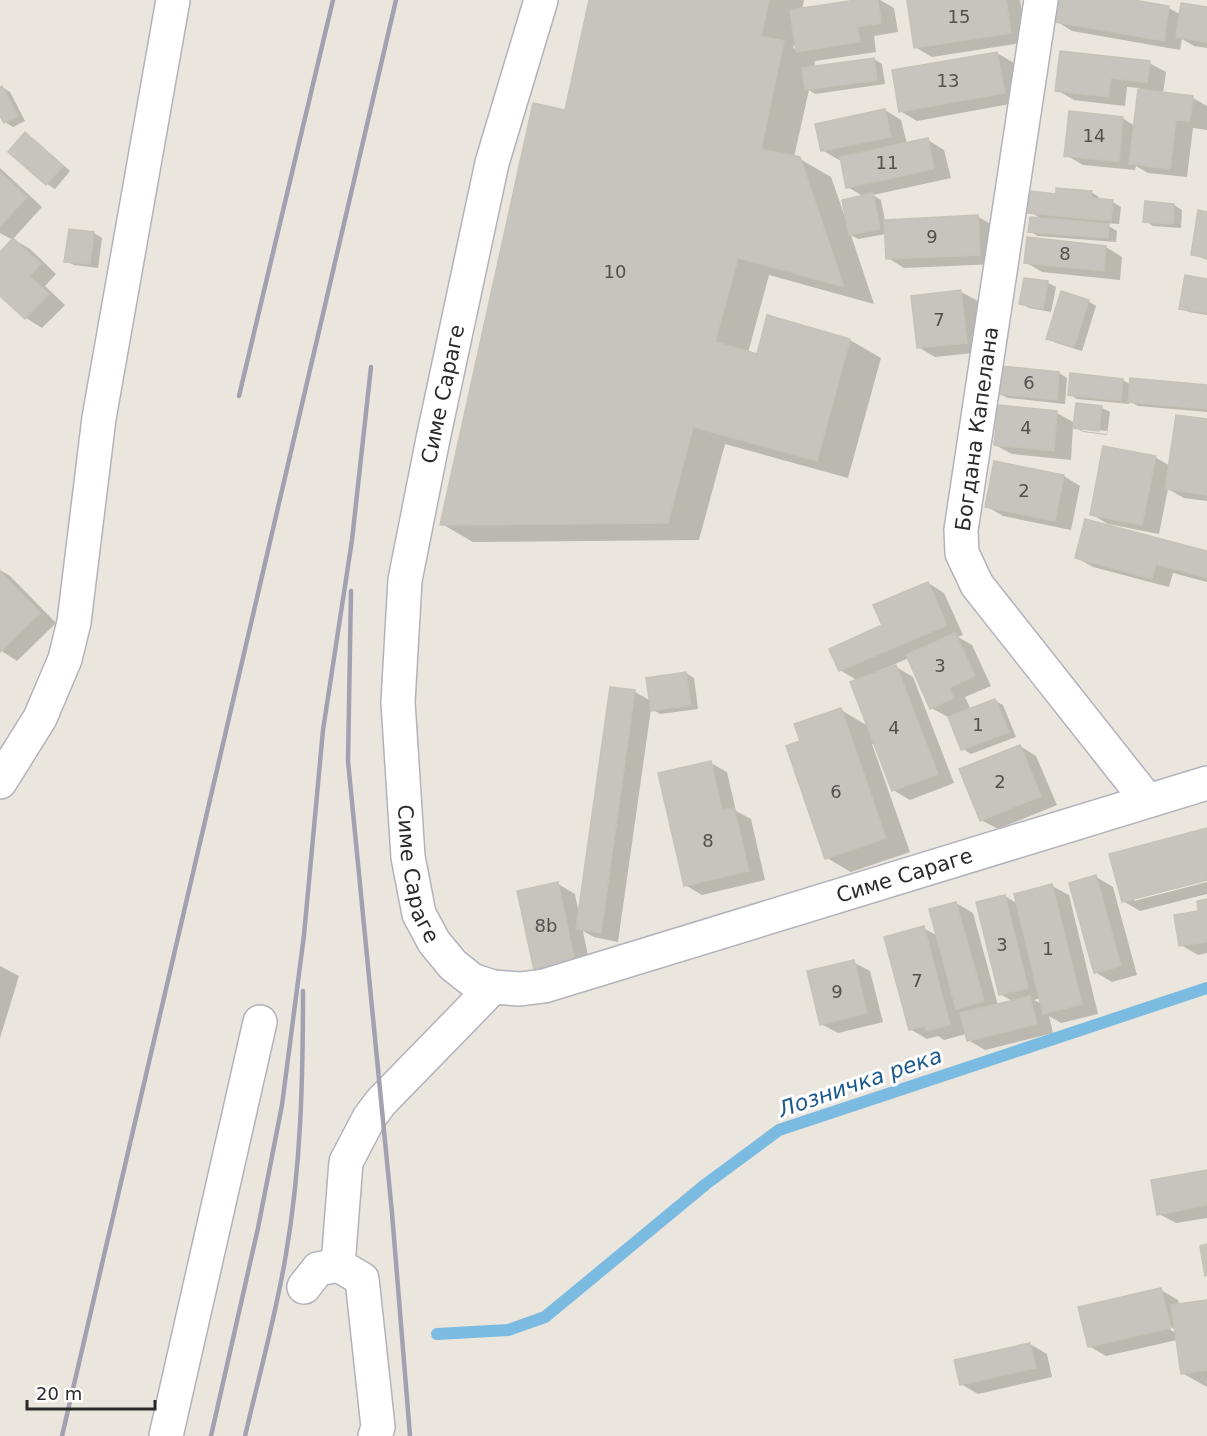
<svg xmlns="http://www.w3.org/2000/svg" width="1207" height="1436" viewBox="0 0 1207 1436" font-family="'DejaVu Sans',sans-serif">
	<rect width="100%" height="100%" fill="#eae6dd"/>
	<!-- shadow -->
	<g fill="#0003" fill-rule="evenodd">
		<path d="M591,0H804L802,10L866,0H880L894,8L898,32L874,36L876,52L815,61L814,68L874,59L882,64L885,84L815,94L809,90L794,157L800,159L831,177L844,214L846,213L864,197L848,187L842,160H839L822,150L885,110L901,120L907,144L928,140L944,150L951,178L873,195L881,200L885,221L977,216L994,226L997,264L904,268L888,258L886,234L858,239L851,235L874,304L769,275L748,353L758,355L768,317L850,340L881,358L848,478L725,444L699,540L473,542L442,524L566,112ZM796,38L798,50L793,48Z"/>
		<polygon points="926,0 1020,0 1027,42 932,57 915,47"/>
		<polygon points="1059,0 1125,0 1169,8 1181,15 1207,8 1207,48 1194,46 1182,39 1180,50 1072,31 1056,21"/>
		<polygon points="997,53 1014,63 1021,102 917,121 900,111"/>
		<polygon points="1149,63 1166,72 1163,94 1193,98 1207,106 1207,130 1193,128 1187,177 1148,173 1136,166 1135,170 1083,165 1066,155 1122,118 1135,126 1140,88 1127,87 1125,106 1074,100 1057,90"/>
		<polygon points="2,87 10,92 25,121 13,127 5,122 0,113 0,89"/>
		<polygon points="26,134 34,139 70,171 55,189 47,184"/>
		<polygon points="0,168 42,207 13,239 30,249 56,274 45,286 65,305 42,328 26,318 0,294 0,254 13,240 0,233"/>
		<polygon points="1091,192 1099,197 1099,201 1113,202 1121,207 1119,224 1103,223 1117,231 1116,242 1038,236 1029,231 1044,220 1030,212 1057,195"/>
		<polygon points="1174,205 1182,210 1181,228 1153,226 1145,221"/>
		<polygon points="1207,213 1207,260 1193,254"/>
		<polygon points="70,230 94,233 102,238 98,268 74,265 66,261"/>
		<polygon points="1106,247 1122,257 1120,280 1042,272 1025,262"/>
		<polygon points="1207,280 1207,315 1189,312 1181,308"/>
		<polygon points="1048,283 1056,287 1051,312 1029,308 1021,303"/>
		<polygon points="961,292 978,301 983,352 935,357 918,347"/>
		<polygon points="1088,301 1096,306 1082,351 1056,343 1048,338"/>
		<polygon points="1002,367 1059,373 1067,378 1065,404 1008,398 1000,394"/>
		<polygon points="1123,380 1131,385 1207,387 1207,412 1138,406 1129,401 1129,404 1077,399 1069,394"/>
		<path d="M1102,408L1110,412L1107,435L1083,432L1073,426L1071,460L1012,454L995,445L1057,413L1075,423ZM1082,428L1107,431V434L1082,431Z"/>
		<polygon points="1207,421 1207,501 1184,498 1168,489 1159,534 1108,524 1091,514 1155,457 1170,466"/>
		<polygon points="1064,476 1080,486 1071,530 1003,516 986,506"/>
		<polygon points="1207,552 1207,582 1173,573 1169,587 1093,567 1077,558"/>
		<polygon points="0,570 10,576 56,623 17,661 0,650"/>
		<polygon points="928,583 944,593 963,635 958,637 972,645 991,686 965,697 971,710 995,701 1003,705 1016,737 971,754 963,749 950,716 948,717 931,708 909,658 881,670 882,672 896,667 913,677 954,783 910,800 893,790 875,743 872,744 910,852 851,872 827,858 802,742 841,710 868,726 858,681 840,670"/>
		<polygon points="686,673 694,678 698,709 660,714 651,709 618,942 594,937 583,931 591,971 552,979 535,969 558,884 575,894 579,914 611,688 635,692 651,701"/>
		<polygon points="1020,746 1036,756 1057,805 998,829 981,820"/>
		<polygon points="711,763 727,772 736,811 751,819 765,880 702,895 685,885"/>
		<polygon points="1207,830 1207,879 1134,898 1134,901 1207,882 1207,894 1140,911 1123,901"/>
		<polygon points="1096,877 1113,887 1137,975 1112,982 1095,972"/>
		<path d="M1052,886L1069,895L1098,1014L1061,1023L1049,1016L1053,1033L985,1050L968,1040L966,1034L944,1040L938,1036L927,1039L910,1029L923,928L938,936L956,903L973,913L998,1005L1014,1002L1000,994L1005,896L1018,904ZM1041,998L1042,1004L1034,1000Z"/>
		<polygon points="1207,901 1207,953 1198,955 1181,945"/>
		<polygon points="853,962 870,971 883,1022 838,1033 821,1024"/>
		<polygon points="0,966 19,976 0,1038"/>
		<polygon points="1207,1171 1207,1218 1176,1223 1159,1214"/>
		<path d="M1161,1290L1178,1300L1179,1305L1207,1301V1387L1182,1373L1177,1340L1106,1356L1089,1346ZM1165,1323L1176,1330V1333L1164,1326Z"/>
		<polygon points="1030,1344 1047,1354 1052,1377 978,1394 961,1384"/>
	</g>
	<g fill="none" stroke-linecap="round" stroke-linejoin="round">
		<!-- stream -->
		<polyline stroke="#7cbbe1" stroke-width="12" points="437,1334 508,1330 545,1317 706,1184 779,1130 1207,988"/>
	</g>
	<!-- building -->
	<g fill="#c6c4bc" stroke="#c6c2b7" stroke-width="1.5">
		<polygon points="589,0 769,0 761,36 784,41 761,149 800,157 844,287 738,258 715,342 757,354 767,315 850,339 817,461 693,427 668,523 440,525 533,103 565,110"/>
		<polygon points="856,0 878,0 881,23 857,27 860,42 796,52 790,10"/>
		<polygon points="916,0 1006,0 1011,33 914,48 907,1"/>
		<polygon points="1058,0 1133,0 1169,6 1164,41 1054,22"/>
		<polygon points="1181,3 1207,7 1207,42 1176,37"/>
		<polygon points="1060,51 1150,61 1147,83 1111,78 1108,97 1055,91"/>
		<polygon points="997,52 1005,93 899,112 892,70"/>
		<polygon points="874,58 877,80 805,90 802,68"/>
		<polygon points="2,86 18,116 4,123 0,116 0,87"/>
		<polygon points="1138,89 1193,96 1190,121 1176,120 1170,169 1129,164"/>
		<polygon points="885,109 891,137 821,151 815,124"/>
		<polygon points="1069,111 1123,117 1119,162 1064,156"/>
		<polygon points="25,132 63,166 46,185 8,152"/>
		<polygon points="928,138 934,169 846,188 840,157"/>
		<polygon points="0,172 27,197 0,226"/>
		<polygon points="1056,188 1092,191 1091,198 1113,200 1111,221 1028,213 1030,191 1056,194"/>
		<polygon points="873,193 880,229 849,235 842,200"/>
		<polygon points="1145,201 1174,204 1173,224 1143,222"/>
		<polygon points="1198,210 1207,212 1207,258 1191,255"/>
		<polygon points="978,215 980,255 886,259 884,220"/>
		<polygon points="1030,217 1109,224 1108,238 1028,232"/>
		<polygon points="69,229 94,232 90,264 64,262"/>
		<polygon points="1027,237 1106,246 1104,271 1024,263"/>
		<polygon points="13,238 41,264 29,276 49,294 25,319 0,296 0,252"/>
		<polygon points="1185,275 1207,279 1207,313 1179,309"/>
		<polygon points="1024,278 1048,281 1043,309 1019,304"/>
		<polygon points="961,290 967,343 917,348 911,296"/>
		<polygon points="1061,291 1089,300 1074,347 1046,339"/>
		<polygon points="1001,366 1059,372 1057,400 998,394"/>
		<polygon points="1070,373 1123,379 1121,401 1068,395"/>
		<polygon points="1130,378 1207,385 1207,409 1128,402"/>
		<polygon points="1076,403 1102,406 1099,431 1073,428"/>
		<polygon points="998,405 1057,411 1054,451 994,445"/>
		<polygon points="1176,415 1207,419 1207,495 1165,489"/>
		<polygon points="1103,446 1156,456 1142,525 1090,515"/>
		<polygon points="994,461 1064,475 1055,521 985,507"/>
		<polygon points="1085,519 1207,551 1207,578 1156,564 1152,579 1075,558"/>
		<polygon points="0,571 40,613 0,652"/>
		<polygon points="928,582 947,625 839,671 829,649 882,625 873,605"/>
		<polygon points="955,633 975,676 949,688 954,698 930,709 906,655"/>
		<polygon points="896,665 938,774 892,791 850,682"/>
		<polygon points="686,672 691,705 651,711 646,678"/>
		<polygon points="610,687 635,690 601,933 576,929"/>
		<polygon points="995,699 1009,732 961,750 948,717"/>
		<polygon points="841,708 886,838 825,859 786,746 800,741 794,724"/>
		<polygon points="1020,745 1041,796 980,821 959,769"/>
		<polygon points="711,761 722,810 734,808 749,871 684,886 658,773"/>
		<polygon points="1207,828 1207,880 1122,902 1109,854"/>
		<polygon points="1096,875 1121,966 1094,973 1069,883"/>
		<polygon points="558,882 575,962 534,970 517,891"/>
		<polygon points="1052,884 1082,1004 1043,1014 1014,894"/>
		<polygon points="1005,895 1028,988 999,995 976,902"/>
		<polygon points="1207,899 1207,942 1179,946 1174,915 1198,911 1197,901"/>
		<polygon points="956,902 984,1001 956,1009 929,909"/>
		<polygon points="924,926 950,1025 926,1031 925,1026 909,1030 884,937"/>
		<polygon points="854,960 867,1013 820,1025 807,971"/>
		<polygon points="1030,996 1037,1024 967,1041 960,1013"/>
		<polygon points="1207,1170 1207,1205 1157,1215 1151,1180"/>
		<polygon points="1207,1244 1207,1275 1205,1276 1200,1246"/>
		<polygon points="1161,1288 1171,1328 1088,1347 1078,1307"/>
		<polygon points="1207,1300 1207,1370 1181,1374 1171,1305"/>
		<polygon points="1030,1343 1036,1368 960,1385 954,1360"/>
	</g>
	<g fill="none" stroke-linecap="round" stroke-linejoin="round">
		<!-- minor casing -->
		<g stroke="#b1b2bc" stroke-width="36">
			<g id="minor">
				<path id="s1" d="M541,0L492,163L433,439L405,580L398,702L408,857L419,914L434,942L453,965L472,980L493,987L520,989L544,986L1207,783"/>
				<polyline points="1041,0 961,530 962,553 977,585 1147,800"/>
				<polyline points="0,782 40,718 65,659 74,622 99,418 173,0"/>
				<polyline points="338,1265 346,1162 369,1118 381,1102 493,987"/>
				<polyline points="304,1287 318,1269 338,1265 362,1279 378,1427 375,1436"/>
				<polyline points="166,1436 260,1022"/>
			</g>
		</g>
		<!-- minor -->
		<use href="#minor" stroke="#fff" stroke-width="33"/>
		<!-- rail -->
		<g stroke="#a1a1b2" stroke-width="4.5">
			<polyline points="239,396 333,0"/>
			<polyline points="351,591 348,761 392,1213 410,1436"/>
			<polyline points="62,1436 396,0"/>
			<polyline points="211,1436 258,1228 282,1105 304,935 323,730 352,540 371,367"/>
			<path d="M245,1436C259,1376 276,1315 286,1254C301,1167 303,1079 303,991"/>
		</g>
	</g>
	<g text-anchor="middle" stroke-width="6" stroke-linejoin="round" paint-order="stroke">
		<!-- number labels -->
		<g font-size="18" fill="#51504e">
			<text x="959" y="23">15</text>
			<text x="948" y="87">13</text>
			<text x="1094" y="142">14</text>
			<text x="887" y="169">11</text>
			<text x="932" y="243">9</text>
			<text x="1065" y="260">8</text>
			<text x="615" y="278">10</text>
			<text x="939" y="326">7</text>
			<text x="1029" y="389">6</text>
			<text x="1026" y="434">4</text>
			<text x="1024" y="497">2</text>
			<text x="940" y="672">3</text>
			<text x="978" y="731">1</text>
			<text x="894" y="734">4</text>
			<text x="1000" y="788">2</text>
			<text x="836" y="798">6</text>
			<text x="708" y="847">8</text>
			<text x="546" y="932">8b</text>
			<text x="1002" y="951">3</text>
			<text x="1048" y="955">1</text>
			<text x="917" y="987">7</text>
			<text x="837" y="998">9</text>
		</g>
		<!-- street labels -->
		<g font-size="21" fill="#2a2a2a" stroke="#fff">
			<text transform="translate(443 394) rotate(-78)" y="7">Симе Сараге</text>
			<text transform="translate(977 429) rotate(-82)" y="7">Богдана Капелана</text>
			<text dy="7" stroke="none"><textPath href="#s1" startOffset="892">Симе Сараге</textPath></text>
			<text dy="7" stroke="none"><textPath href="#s1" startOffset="1468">Симе Сараге</textPath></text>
		</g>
		<!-- water labels -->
		<g font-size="22" font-style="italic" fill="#1c598c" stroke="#fff">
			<text transform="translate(860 1082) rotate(-19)" y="8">Лозничка река</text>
		</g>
	</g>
	<!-- scale -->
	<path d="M27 1400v9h128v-9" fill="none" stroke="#2a2a2a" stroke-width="3"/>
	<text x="36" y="1400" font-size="18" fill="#2a2a2a" stroke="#ffffff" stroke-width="4.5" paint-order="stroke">20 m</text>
</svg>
